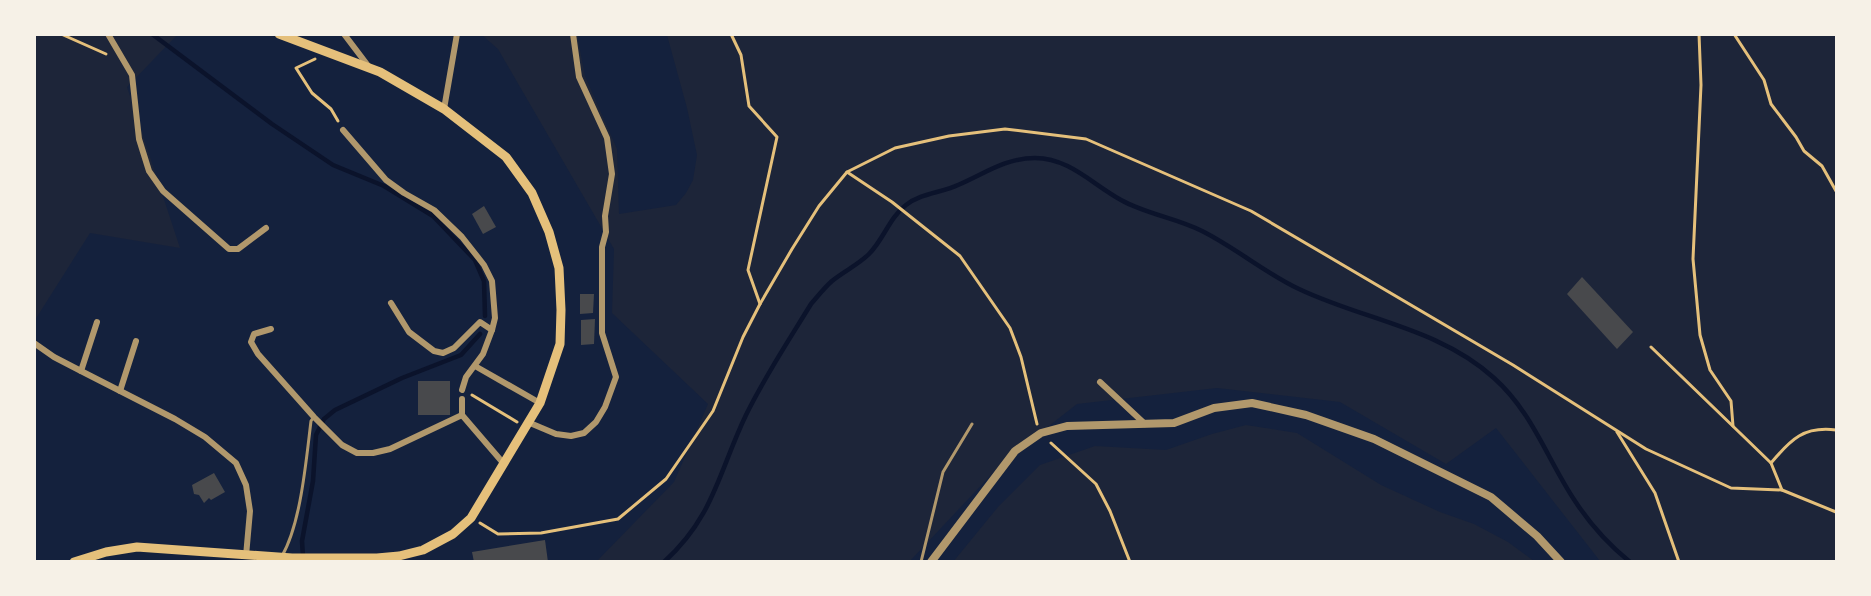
<svg xmlns="http://www.w3.org/2000/svg" width="1871" height="596" viewBox="0 0 1871 596" font-family="'Fira Sans Condensed',sans-serif">
	<rect width="100%" height="100%" fill="#14213d"/>
	<!-- green -->
	<g fill="#1d2539">
		<polygon points="35,35 177,35 127,87 180,248 90,233 35,320"/>
		<polygon points="482,35 578,35 578,40 585,76 617,149 619,214 676,205 686,193 693,180 697,155 687,108 667,35 1836,35 1836,561 1600,561 1496,428 1446,464 1340,402 1217,388 1077,404 1004,461 910,561 597,561 674,482 708,404 612,313 614,249 498,49"/>
		<polygon points="1246,425 1297,433 1381,485 1440,512 1474,524 1508,542 1534,561 953,562 998,507 1040,465 1095,446 1166,450 1212,434"/>
	</g>
	<g fill="none" stroke-linecap="round" stroke-linejoin="round">
		<!-- stream -->
		<g stroke="#0b132b" stroke-width="4.5">
			<polyline points="152,34 272,124 333,165 384,186 433,216 475,260 484,281 485,316"/>
			<polyline points="303,557 302,541 313,481 316,435 324,419 335,410 402,378 461,355 480,334"/>
			<path d="M664,562C714,517 719,471 746,415C765,376 789,340 811,304C818,296 824,288 832,281C844,271 858,265 869,254C884,239 889,218 906,205C921,193 941,193 958,185C984,174 1005,158 1035,158C1069,158 1092,184 1121,200C1146,214 1176,218 1202,231C1236,248 1265,273 1299,289C1364,320 1439,328 1494,378C1533,413 1547,459 1575,501C1590,524 1609,545 1630,562"/>
		</g>
	</g>
	<!-- building -->
	<g fill="#48494c">
		<polygon points="484,206 496,227 483,234 472,214"/>
		<polygon points="1582,277 1633,332 1617,349 1567,294"/>
		<polygon points="580,294 594,294 593,313 580,314"/>
		<polygon points="595,319 594,344 581,345 581,320"/>
		<rect x="418" y="381" width="32" height="34"/>
		<polygon points="214,473 225,492 211,500 209,498 204,503 199,495 194,494 192,485"/>
		<polygon points="545,540 548,562 474,562 472,552"/>
	</g>
	<g fill="none" stroke-linecap="round" stroke-linejoin="round">
		<!-- path -->
		<g stroke="#e5c07b" stroke-width="3">
			<polyline points="61,34 106,54"/>
			<polyline points="731,34 741,55 749,106 777,137 748,270 760,304"/>
			<polyline points="1699,34 1701,85 1693,259 1700,335 1710,370 1731,401 1733,426"/>
			<polyline points="1734,34 1764,80 1771,104 1796,137 1804,151 1822,166 1836,191"/>
			<polyline points="315,59 296,68 312,93 331,109 338,121"/>
			<polyline points="847,172 892,202 960,256 1010,328 1021,357 1037,424"/>
			<polyline points="1651,347 1771,463 1782,490"/>
			<polyline points="472,395 517,422"/>
			<polyline points="1617,432 1655,493 1679,562"/>
			<polyline points="1051,443 1096,484 1110,511 1130,562"/>
			<path d="M1771,463C1791,439 1804,426 1836,430"/>
			<polyline points="480,523 498,534 541,533 618,519 666,479 713,411 743,337 760,304 792,249 819,206 847,172 895,148 949,136 1005,129 1086,139 1251,211 1513,365 1646,449 1731,488 1782,490 1836,512"/>
		</g>
		<!-- service -->
		<g stroke="#b1986c" stroke-width="3">
			<path d="M282,556C301,523 306,461 311,421L313,418"/>
			<polyline points="921,562 943,472 972,424"/>
		</g>
		<!-- minor -->
		<g stroke="#b1986c" stroke-width="6">
			<polyline points="108,34 132,75 139,139 149,171 163,191 229,249 238,249 266,228"/>
			<polyline points="344,34 369,67"/>
			<polyline points="444,109 457,34"/>
			<polyline points="343,130 386,180 404,193 434,210 462,237 484,265 492,281 495,318 492,330 483,354 466,377 462,390"/>
			<polyline points="391,303 409,332 434,351 443,353 454,348 480,322 492,330"/>
			<polyline points="271,329 254,334 251,342 258,354 314,417 342,445 357,453 373,453 390,449 462,415"/>
			<polyline points="34,343 54,357 81,371 175,419 205,437 236,463 246,485 250,511 246,556"/>
			<polyline points="475,366 540,403"/>
			<polyline points="81,371 97,322"/>
			<polyline points="1100,382 1145,424"/>
			<polyline points="120,391 136,341"/>
			<polyline points="462,399 462,415"/>
			<polyline points="462,415 504,464"/>
			<polyline points="530,423 556,434 571,436 584,433 596,422 605,407 616,377 602,333 602,247 606,232 605,216 612,174 607,138 579,77 573,34"/>
		</g>
		<!-- tertiary -->
		<polyline stroke="#b1986c" stroke-width="8" points="931,562 1015,451 1041,433 1067,426 1174,423 1214,408 1252,403 1306,415 1374,439 1491,497 1537,536 1561,562"/>
		<!-- secondary -->
		<polyline stroke="#e5c07b" stroke-width="9" points="74,562 106,552 137,547 292,558 377,558 399,556 423,550 453,534 471,518 540,403 560,344 561,310 559,268 549,232 532,193 506,157 444,109 380,72 279,34"/>
	</g>
	<!-- border -->
	<rect width="1871" height="596" fill="none" stroke="#f6f1e7" stroke-width="72"/>
</svg>
